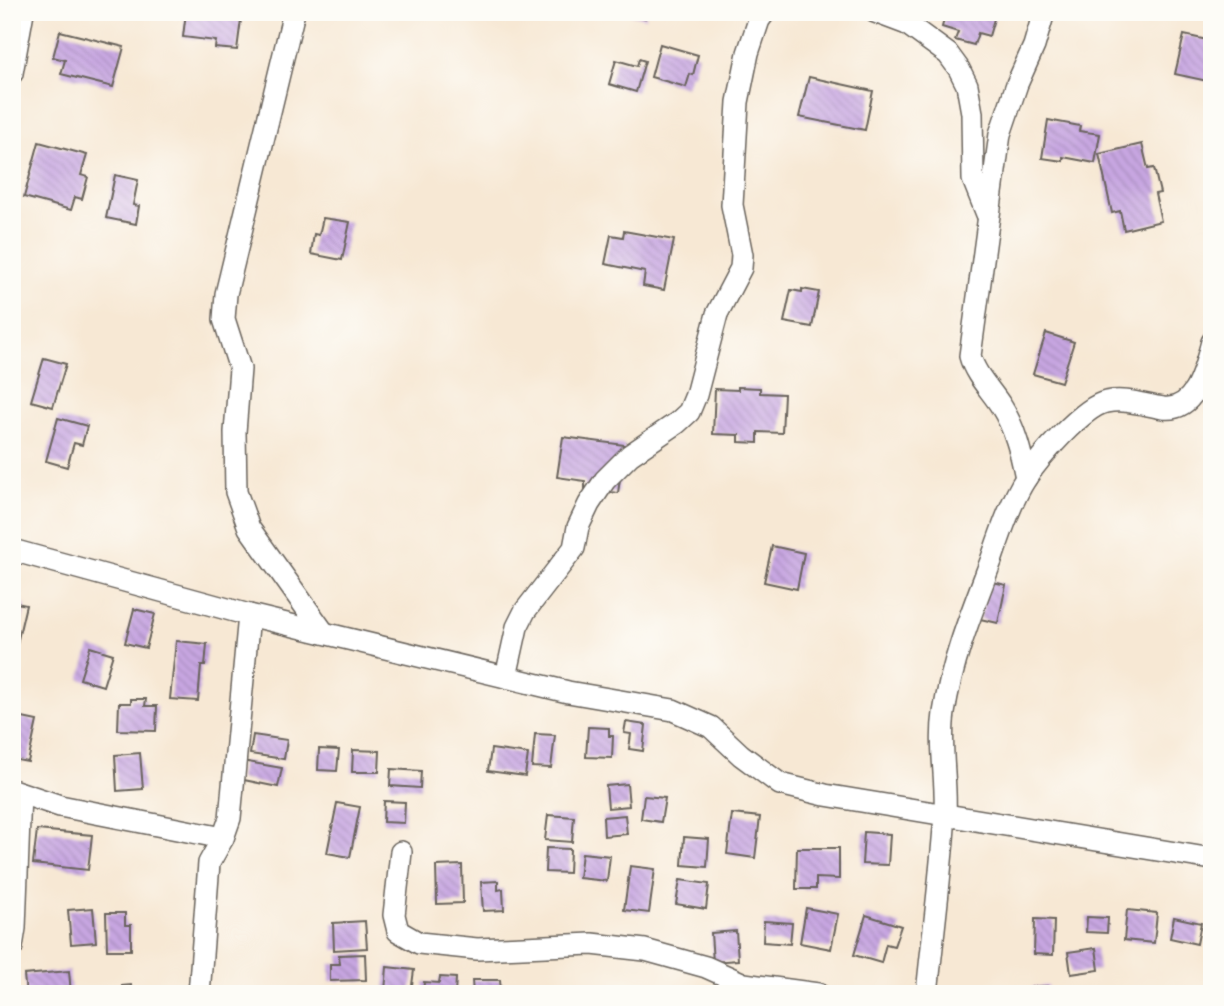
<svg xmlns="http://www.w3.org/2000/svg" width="1224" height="1006" viewBox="0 0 1224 1006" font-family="Caveat,sans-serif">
	<defs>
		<pattern id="building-back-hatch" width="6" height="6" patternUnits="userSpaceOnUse" patternTransform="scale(1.75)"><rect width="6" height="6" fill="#c7a6e1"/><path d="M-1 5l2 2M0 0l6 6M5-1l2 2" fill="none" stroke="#aa8ec0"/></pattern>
	</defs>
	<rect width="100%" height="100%" fill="#fdfcf7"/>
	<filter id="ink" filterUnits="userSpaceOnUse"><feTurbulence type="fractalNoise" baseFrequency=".0143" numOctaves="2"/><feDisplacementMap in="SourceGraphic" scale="14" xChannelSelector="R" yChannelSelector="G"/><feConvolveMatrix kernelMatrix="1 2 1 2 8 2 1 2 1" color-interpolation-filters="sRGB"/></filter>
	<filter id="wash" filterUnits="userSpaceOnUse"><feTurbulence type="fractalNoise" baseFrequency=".00686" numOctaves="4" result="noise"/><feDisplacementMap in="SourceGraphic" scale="28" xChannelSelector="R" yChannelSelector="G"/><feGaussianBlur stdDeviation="1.57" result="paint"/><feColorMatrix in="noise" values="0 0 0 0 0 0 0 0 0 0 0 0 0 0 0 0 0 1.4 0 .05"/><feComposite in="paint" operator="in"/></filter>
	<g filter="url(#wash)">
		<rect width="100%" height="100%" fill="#f7e8d4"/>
		<g id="blocks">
			<!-- building -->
			<g fill="url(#building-back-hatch)">
				<polygon points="186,12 242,12 237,50 215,48 216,41 183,37"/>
				<polygon points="624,12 646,12 645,18"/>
				<polygon points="946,12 996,12 989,36 978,33 974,45 955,40 958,32 942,27"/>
				<polygon points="60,31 124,47 113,87 61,74 65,60 53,57"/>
				<polygon points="1184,35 1212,41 1212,82 1175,74"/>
				<polygon points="660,44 698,55 693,75 690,74 686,87 651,77"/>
				<polygon points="639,59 645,61 636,92 609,84 616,60 637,66"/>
				<polygon points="809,77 873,91 865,130 799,117"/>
				<polygon points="1048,120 1080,126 1079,131 1100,134 1095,163 1063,157 1063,161 1042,158"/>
				<polygon points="39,142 87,155 81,175 88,177 82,199 75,197 71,210 24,197"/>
				<polygon points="1142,144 1148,169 1154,168 1160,193 1155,194 1161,221 1124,230 1120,211 1112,213 1099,154"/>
				<polygon points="115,175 138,180 133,205 139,206 136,224 106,218"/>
				<polygon points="323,218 350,222 342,260 311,254 314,234 319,235"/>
				<polygon points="624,231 674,240 664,290 643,286 645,272 605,264 611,235 623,237"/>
				<polygon points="802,289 819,292 812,327 784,322 791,290 802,292"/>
				<polygon points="1046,333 1074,342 1061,382 1033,374"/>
				<polygon points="44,358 66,364 53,407 31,401"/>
				<polygon points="738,387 760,388 760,393 784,394 782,433 758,432 758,443 739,442 739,435 713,434 715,389 738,390"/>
				<polygon points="58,418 87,426 82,445 74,443 67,467 46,461"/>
				<polygon points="563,437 625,445 618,493 585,489 585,481 557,477"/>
				<polygon points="772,546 804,553 797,589 764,582"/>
				<polygon points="989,581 1006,585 998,623 980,619"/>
				<polygon points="12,602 26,605 15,652 12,652"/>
				<polygon points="134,609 155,614 146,648 125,643"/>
				<polygon points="176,641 207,644 205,666 201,666 198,701 170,699"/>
				<polygon points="90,647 113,654 103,686 80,679"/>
				<polygon points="131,699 146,699 145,706 157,706 156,731 118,730 119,703 131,703"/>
				<polygon points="13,716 37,721 28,762 12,759"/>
				<polygon points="626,722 646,725 643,751 629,749 631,734 624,733"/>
				<polygon points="588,727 609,728 609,736 613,736 612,758 586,757"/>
				<polygon points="535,734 555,735 551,768 532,767"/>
				<polygon points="253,735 287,740 284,759 250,754"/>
				<polygon points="319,749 339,750 337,771 318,770"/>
				<polygon points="491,749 528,754 525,776 488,771"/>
				<polygon points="353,750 380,751 379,772 352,772"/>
				<polygon points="140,753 143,789 117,791 115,755"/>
				<polygon points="242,761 282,768 278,787 239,779"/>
				<polygon points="391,769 421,771 420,788 390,786"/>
				<polygon points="627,784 629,806 608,808 606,786"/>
				<polygon points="644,796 665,798 661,822 641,819"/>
				<polygon points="384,801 405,802 404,823 383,822"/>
				<polygon points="337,803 360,807 350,857 327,853"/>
				<polygon points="732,814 760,817 755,858 727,854"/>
				<polygon points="548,815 574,817 572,842 545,840"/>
				<polygon points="625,815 627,834 604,836 603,817"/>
				<polygon points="37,830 92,835 88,870 33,864"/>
				<polygon points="864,832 890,834 888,865 862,864"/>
				<polygon points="684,837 709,839 707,867 682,865"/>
				<polygon points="546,848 570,849 569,873 545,872"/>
				<polygon points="797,848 839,848 839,879 816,878 816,889 796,889"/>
				<polygon points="582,853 610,856 607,881 579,878"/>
				<polygon points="462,865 463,903 437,904 436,866"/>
				<polygon points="630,866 655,869 649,913 624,910"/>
				<polygon points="680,880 709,884 706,909 676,904"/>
				<polygon points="498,881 498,890 503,889 504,910 483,911 481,882"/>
				<polygon points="93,908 96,942 71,944 68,910"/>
				<polygon points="806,908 838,914 831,949 800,943"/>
				<polygon points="1127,910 1157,913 1154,943 1124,940"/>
				<polygon points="106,913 125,913 125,925 131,925 131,950 107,950"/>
				<polygon points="866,915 901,926 894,946 886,944 881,963 854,955"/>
				<polygon points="1087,917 1108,918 1107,933 1086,932"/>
				<polygon points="1174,917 1201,923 1197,944 1170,938"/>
				<polygon points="1035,919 1054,920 1053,955 1034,954"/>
				<polygon points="365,921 367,948 334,950 333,923"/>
				<polygon points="764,921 792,923 790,944 763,942"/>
				<polygon points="736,931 738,960 713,962 711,933"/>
				<polygon points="1096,948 1099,970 1071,974 1068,952"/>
				<polygon points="365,954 366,980 330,981 330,964 340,964 339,955"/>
				<polygon points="387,967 414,970 411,993 385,991"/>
				<polygon points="69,971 71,994 26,994 24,975"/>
				<polygon points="440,977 456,978 455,994 423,994 424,982 439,983"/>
				<polygon points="472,980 500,980 501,994 473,994"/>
				<polygon points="131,985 132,994 123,994 122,986"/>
				<polygon points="1048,986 1048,994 1032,994 1032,987"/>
				<rect x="623" y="990" width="27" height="4"/>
			</g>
		</g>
	</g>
	<g filter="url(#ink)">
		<use href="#blocks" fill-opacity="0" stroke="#69635c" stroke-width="2"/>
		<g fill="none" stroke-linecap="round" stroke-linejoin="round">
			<!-- street casing -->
			<g stroke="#69635c" stroke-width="24">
				<g id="street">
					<polyline points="294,12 226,294 224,319 240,369 235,432 236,492 249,528 324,633"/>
					<polyline points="875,12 907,24 948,54 959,69 967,85 972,113 973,179 987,214"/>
					<polyline points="12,73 23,12"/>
					<path d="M1026,478C1021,453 1015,428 1001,406C991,390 975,375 970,356L1000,134L1017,84L1034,46L1044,12"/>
					<polyline points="12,550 249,615 568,692 673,710 711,727 741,755 780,784 825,795 1212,859"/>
					<polyline points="506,677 517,627 525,611 574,548 578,527 589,504 605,480 630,455 677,423 689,412 696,395 717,314 741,268 742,255 732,205 738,102 748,53 759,20 765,12"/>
					<polyline points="12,790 60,806 223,838"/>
					<polyline points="401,852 394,915 398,931 419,943 477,949 592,944 645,950 706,967 744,984 818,994"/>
					<polyline points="12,947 15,928 20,793"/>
					<polyline points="199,994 209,863 223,838 230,818 249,615"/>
					<path d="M927,994C933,934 941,874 945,814C947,780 939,747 944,713C952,660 972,611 991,561C1000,535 1011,501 1026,478C1039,458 1083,407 1106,402C1126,398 1143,405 1163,408C1197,412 1205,366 1212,342"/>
				</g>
			</g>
			<!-- street -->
			<use href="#street" stroke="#fff" stroke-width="21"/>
		</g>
	</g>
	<!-- margin -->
	<rect width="1224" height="1006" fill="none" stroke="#fdfcf7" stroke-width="42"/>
</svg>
